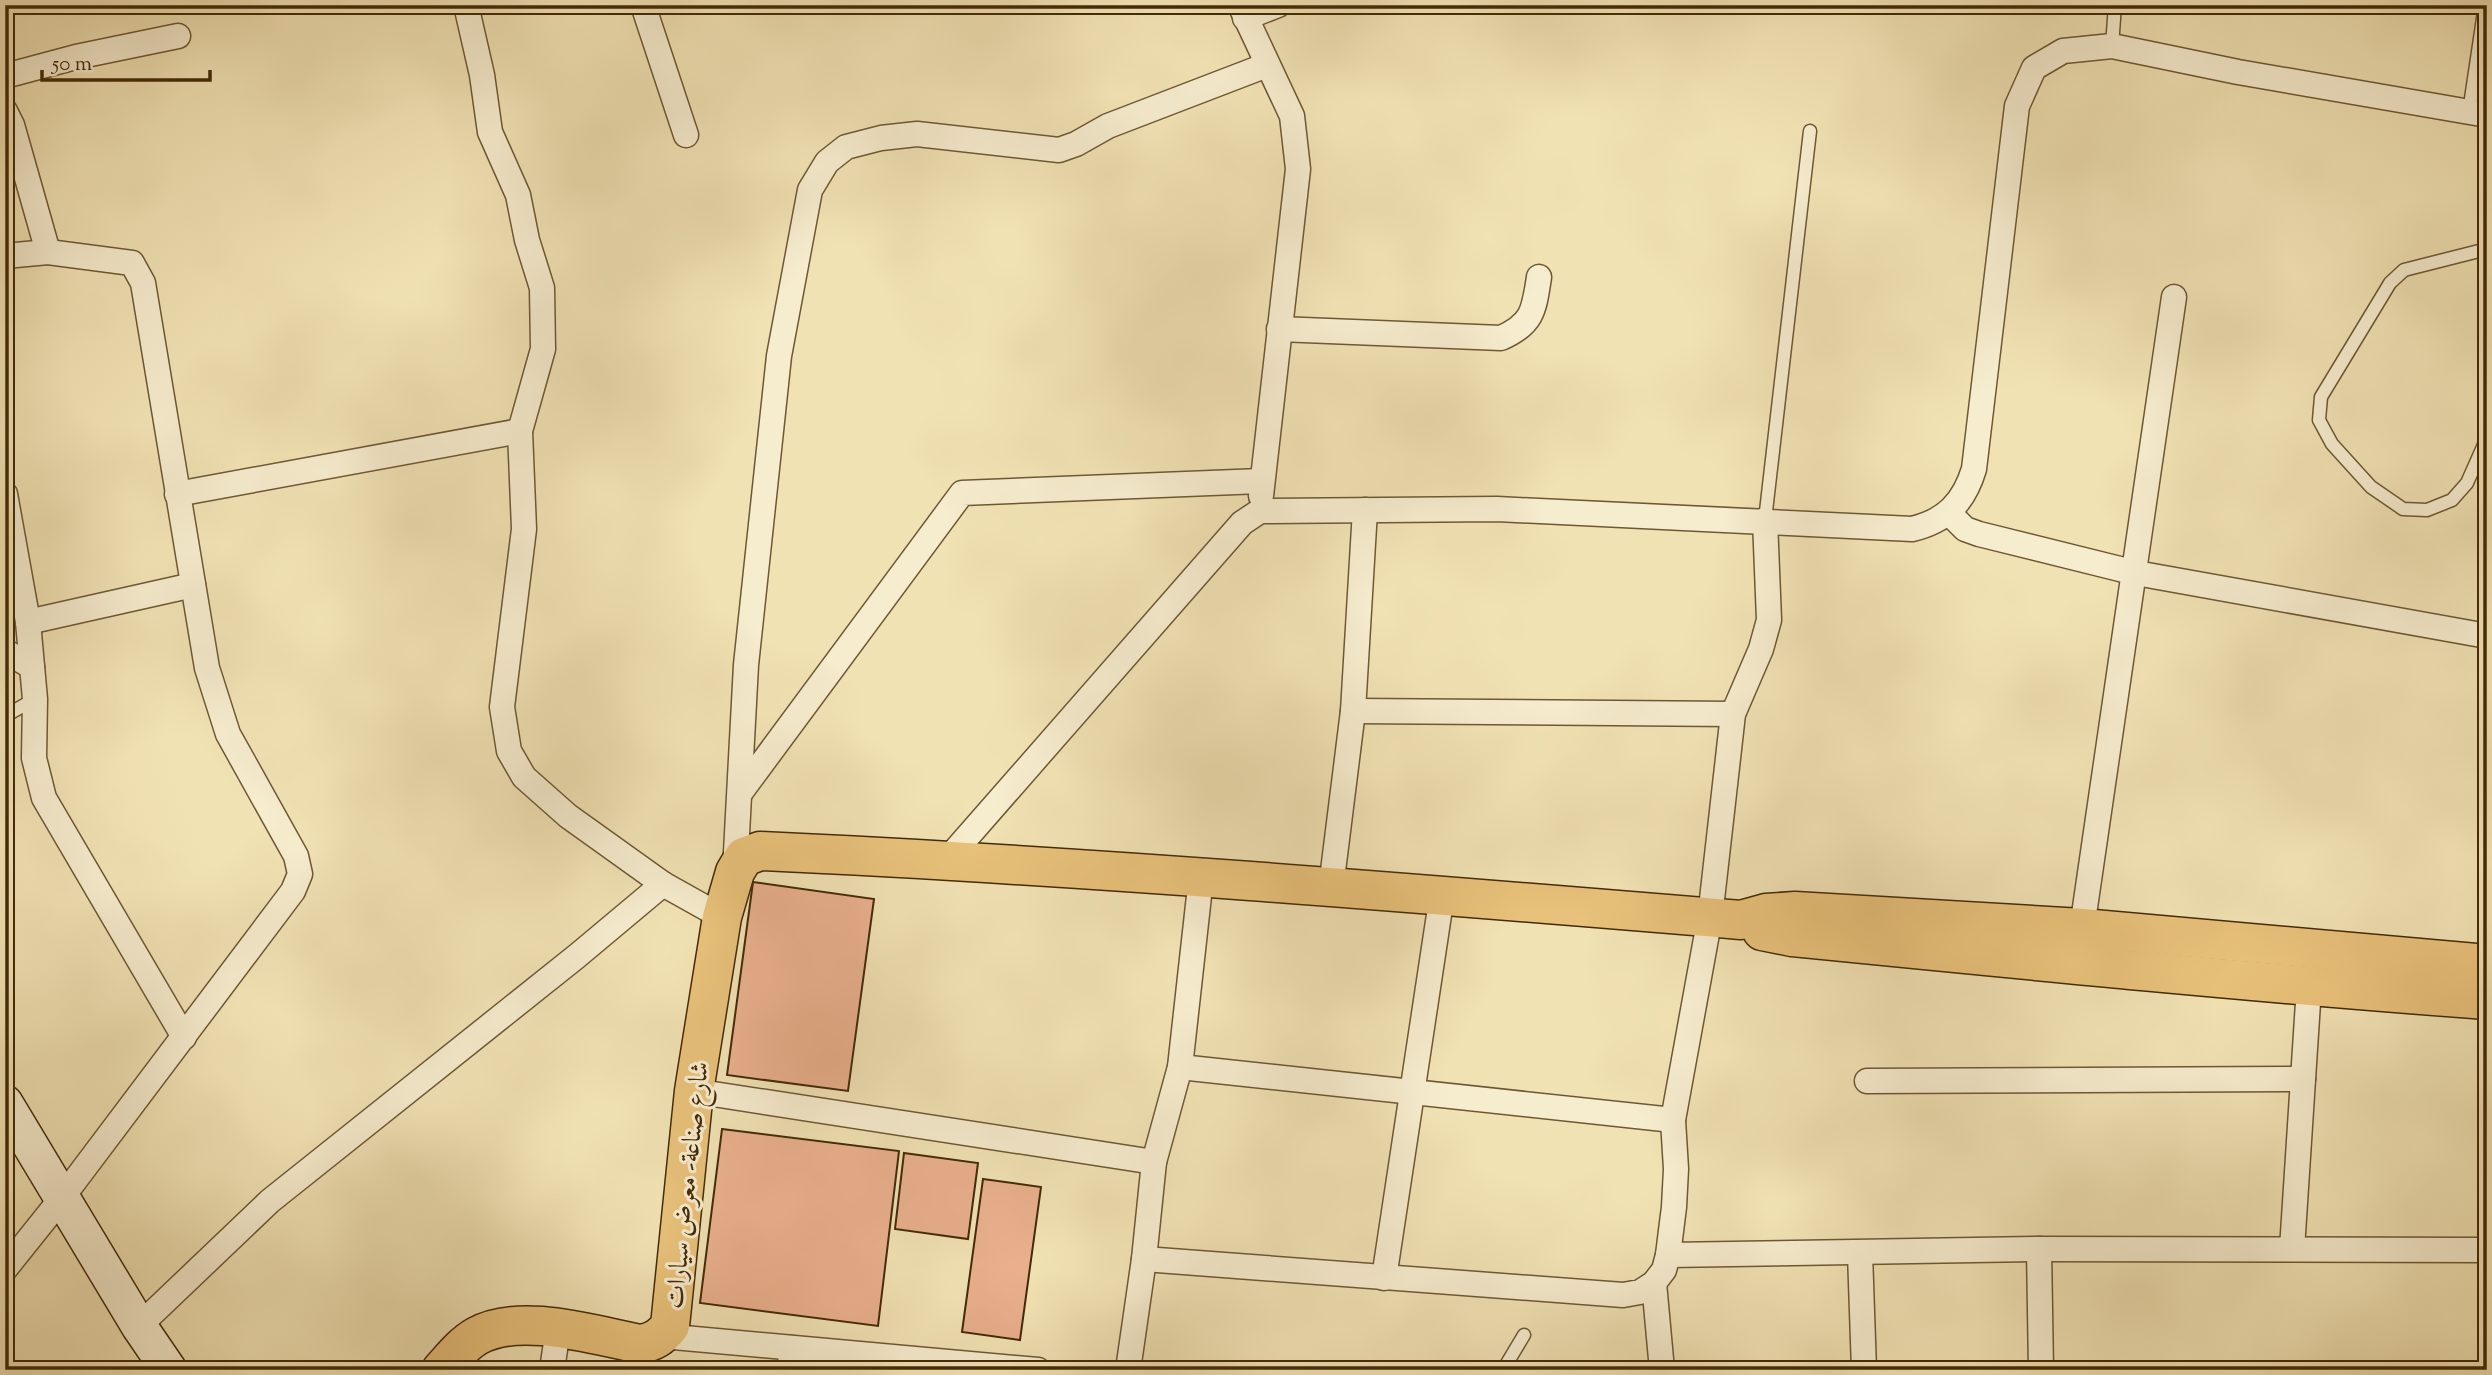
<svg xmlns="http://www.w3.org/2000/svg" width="2492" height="1375" viewBox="0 0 2492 1375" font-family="'Sorts Mill Goudy',Amiri,serif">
	<rect width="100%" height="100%" fill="#f1e2b4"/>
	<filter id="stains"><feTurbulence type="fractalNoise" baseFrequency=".00286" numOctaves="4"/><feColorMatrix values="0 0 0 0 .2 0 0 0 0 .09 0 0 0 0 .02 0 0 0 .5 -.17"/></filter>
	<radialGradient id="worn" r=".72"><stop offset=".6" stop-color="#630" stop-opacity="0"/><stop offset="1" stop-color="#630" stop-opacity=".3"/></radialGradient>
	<!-- building -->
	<g fill="#eab08e" stroke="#432a08" stroke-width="2">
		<polygon points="753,882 874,899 848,1091 727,1075"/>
		<polygon points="722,1129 899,1151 878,1326 700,1303"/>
		<polygon points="904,1153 978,1163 968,1239 895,1229"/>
		<polygon points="983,1179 1041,1187 1020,1340 962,1332"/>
	</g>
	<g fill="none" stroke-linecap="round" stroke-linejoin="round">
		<!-- service casing -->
		<g stroke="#6e5833" stroke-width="15">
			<g id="service">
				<polyline points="2112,46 2115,5"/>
				<polyline points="2469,112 2485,5"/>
				<polyline points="2487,249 2404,270 2390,283 2321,397 2319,420 2332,444 2371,487 2403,509 2427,510 2452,500 2467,483 2487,438"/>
				<polyline points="1765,520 1810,131"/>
				<polyline points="5,716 35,699"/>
				<polyline points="1503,1370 1524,1335"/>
			</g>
		</g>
		<!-- minor casing -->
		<g stroke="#6e5833" stroke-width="27">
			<g id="minor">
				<polyline points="466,5 482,75 490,132 518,195 527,240 542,288 543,349 520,431 524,529 502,707 509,751 524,777 568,816 663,884 722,917"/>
				<polyline points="643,5 686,135"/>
				<polyline points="1240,5 1292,116 1298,169 1261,496"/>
				<polyline points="1245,18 1278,5"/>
				<polyline points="5,76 76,57 178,36"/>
				<polyline points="5,111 12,125 48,252"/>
				<polyline points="5,256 48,252 132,263 143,283 207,668 228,734 296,856 300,874 293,891 61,1199 5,1269"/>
				<path d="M1279,329L1501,338C1533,324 1534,310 1539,277"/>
				<polyline points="5,494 28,622 35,699 34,758 44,798 184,1037"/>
				<polyline points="177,494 520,431"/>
				<polyline points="1949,513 1965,529 1979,534 2136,573 2487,636"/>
				<polyline points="28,622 193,585"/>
				<polyline points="5,651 32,667"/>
				<polyline points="1353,711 1733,714"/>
				<polyline points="740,793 962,493 1261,481"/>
				<path d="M947,860L1242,523L1260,511L1497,509L1912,529C1946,521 1964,502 1974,469L2017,106L2034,68L2063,51L2112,46L2238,72L2487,115"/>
				<polyline points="735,871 746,665 779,356 810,190 827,162 846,147 881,138 917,134 1059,150 1076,144 1108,126 1267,65"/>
				<polyline points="1331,887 1353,711 1365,510"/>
				<polyline points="2082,928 2174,297"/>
				<polyline points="1180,1067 1673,1120"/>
				<polyline points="1867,1081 2303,1079"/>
				<polyline points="694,1091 1154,1162"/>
				<polyline points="2039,1249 2041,1370"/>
				<polyline points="2292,1249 2309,987"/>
				<polyline points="1860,1253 1864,1370"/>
				<polyline points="1668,1255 2039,1249 2487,1250"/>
				<polyline points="1144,1259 1623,1295 1640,1292 1654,1283 1664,1270 1668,1255 1674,1207 1676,1169 1673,1120 1710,917 1733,714 1761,649 1769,620 1765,520"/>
				<polyline points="1384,1278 1442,895"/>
				<polyline points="1654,1283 1662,1370"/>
				<polyline points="139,1326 270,1201 577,956 663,884"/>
				<polyline points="662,1336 1038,1370"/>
				<polyline points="552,1370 558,1329"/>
				<polyline points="790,1370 791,1348"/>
				<polyline points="1128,1370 1144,1259 1154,1162 1180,1067 1201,878"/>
			</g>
		</g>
		<!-- secondary casing -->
		<g stroke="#432a08" stroke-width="38">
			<polyline id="secondary" points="5,1103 139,1326 169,1370"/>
		</g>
		<!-- primary casing -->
		<g stroke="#432a08" stroke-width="41">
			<g id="primary">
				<path d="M1762,931L1792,937C2024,960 2255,983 2487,1000"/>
				<path d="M441,1370C452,1358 463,1344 477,1336C520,1312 593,1335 640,1344C654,1342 661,1337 670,1326L694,1091L722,917L735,872L744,857L760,851C1087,866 1414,893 1741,920L1766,913L1795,911L2082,928L2487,964"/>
			</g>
		</g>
		<!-- service -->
		<use href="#service" stroke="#f6ecce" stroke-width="12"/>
		<!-- minor -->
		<use href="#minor" stroke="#f6ecce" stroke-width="24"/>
		<!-- secondary -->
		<use href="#secondary" stroke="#f6ecce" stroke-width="35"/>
		<!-- primary -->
		<use href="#primary" stroke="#e8c17a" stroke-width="38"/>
	</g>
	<g text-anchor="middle" stroke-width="6" stroke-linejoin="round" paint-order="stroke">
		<!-- street labels -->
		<g font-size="26" fill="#432a08" stroke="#f6ecce">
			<text transform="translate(686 1185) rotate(-84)" y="9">شارع صناعة- معرض سيارات</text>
		</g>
	</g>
	<!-- margin -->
	<rect width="2492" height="1375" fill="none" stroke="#f1e2b4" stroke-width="28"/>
	<rect x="7" y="7" width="2478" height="1361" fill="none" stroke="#432a08" stroke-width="3.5"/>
	<rect x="14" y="14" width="2464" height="1347" fill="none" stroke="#432a08" stroke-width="2"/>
	<!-- scale -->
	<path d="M42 70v10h168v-10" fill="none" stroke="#432a08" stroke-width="3.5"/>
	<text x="52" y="70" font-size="21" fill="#432a08" stroke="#f6ecce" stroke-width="5" paint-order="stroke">50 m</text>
	<rect width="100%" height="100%" filter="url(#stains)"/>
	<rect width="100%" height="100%" fill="url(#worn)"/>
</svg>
